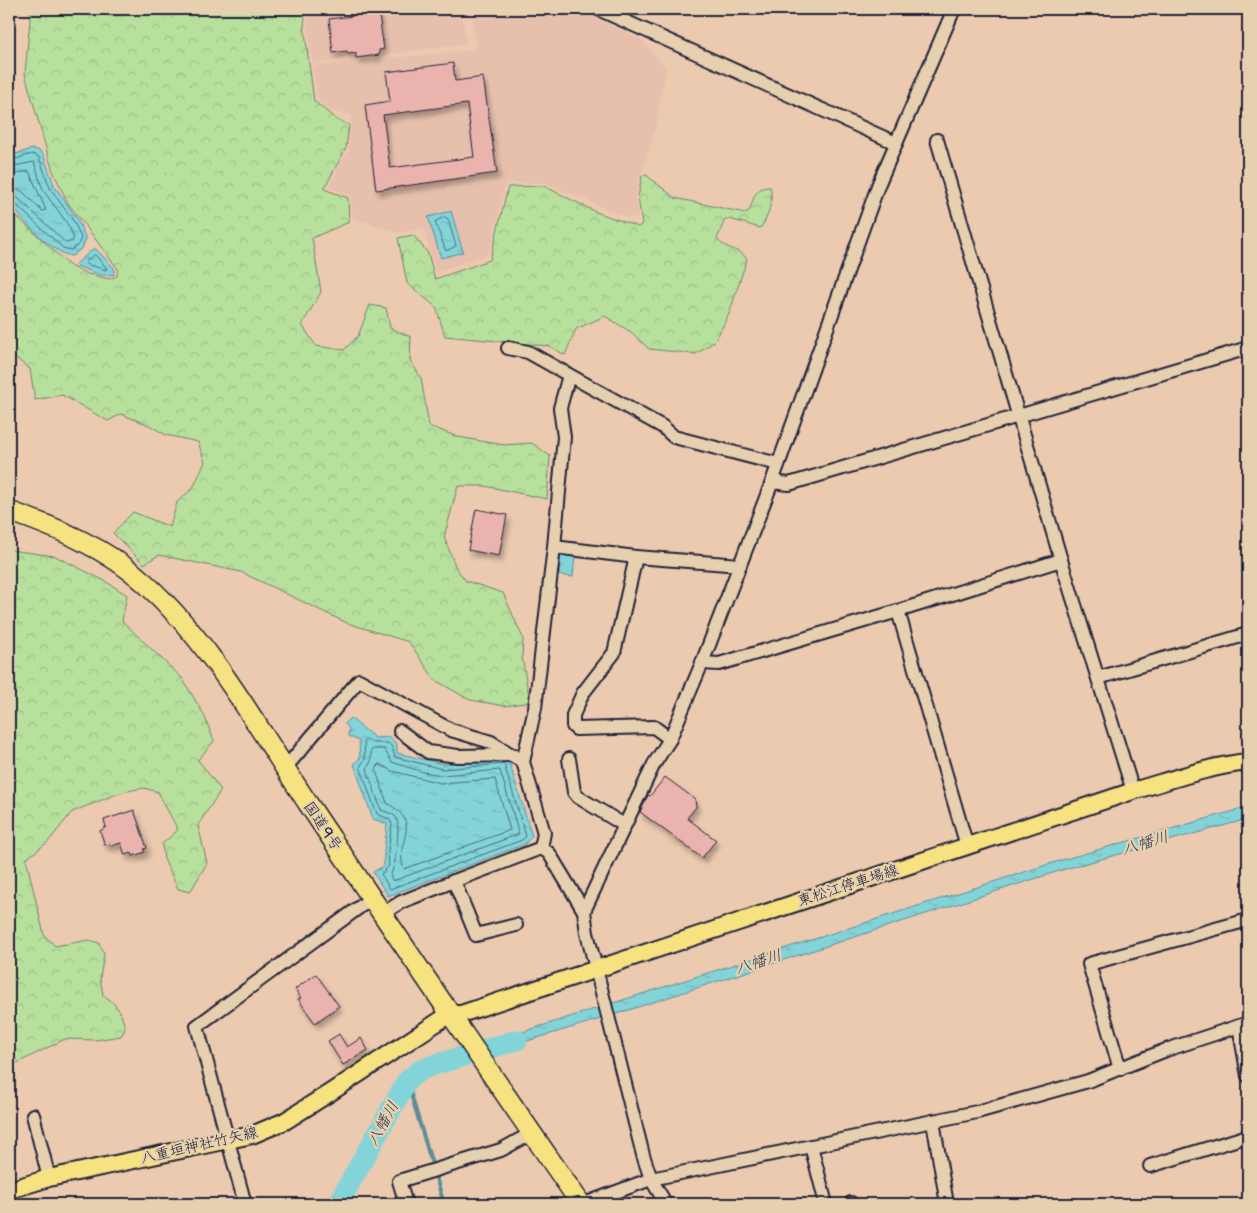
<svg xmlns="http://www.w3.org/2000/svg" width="1257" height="1213" viewBox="0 0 1257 1213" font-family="'Shantell Sans','Klee One',sans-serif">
	<defs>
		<pattern id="forest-crowns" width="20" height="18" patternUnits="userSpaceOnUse" patternTransform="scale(1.25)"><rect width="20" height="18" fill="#b7e09c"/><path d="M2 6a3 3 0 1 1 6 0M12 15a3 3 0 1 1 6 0" fill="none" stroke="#9dc087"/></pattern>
		<pattern id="water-ripples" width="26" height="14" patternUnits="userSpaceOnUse" patternTransform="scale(1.25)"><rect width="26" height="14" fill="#83d4d9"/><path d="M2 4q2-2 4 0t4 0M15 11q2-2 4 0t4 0" fill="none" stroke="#71b6bb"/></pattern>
		<filter id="shadow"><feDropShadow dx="3" dy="5.5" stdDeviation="2.5" flood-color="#0004"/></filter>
	</defs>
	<rect width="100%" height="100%" fill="#ebcab0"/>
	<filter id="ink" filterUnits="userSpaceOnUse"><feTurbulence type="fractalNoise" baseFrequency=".02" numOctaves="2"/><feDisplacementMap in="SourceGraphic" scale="10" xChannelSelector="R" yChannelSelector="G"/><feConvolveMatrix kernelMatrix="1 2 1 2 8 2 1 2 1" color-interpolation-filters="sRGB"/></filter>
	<g filter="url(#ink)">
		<!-- built -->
		<g fill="#e7c0ad">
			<polygon points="313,9 461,9 466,44 313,64 307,23"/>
			<polygon points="471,9 583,9 588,14 642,40 666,68 655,130 635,196 639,218 628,218 545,183 506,183 489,254 436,272 423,228 398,233 353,218 350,196 329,188 329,185 348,150 351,116 329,110 318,100 313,66 470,50 476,44"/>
		</g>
		<!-- forest -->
		<g fill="url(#forest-crowns)" stroke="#6c816c">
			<polygon points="31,9 306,9 304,25 314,101 337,120 349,125 346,148 324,189 348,198 349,222 312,238 321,292 302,325 316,346 344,350 358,336 370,305 386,308 390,328 411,337 410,360 421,378 429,426 458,437 504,445 532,443 550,456 547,499 485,486 458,486 444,537 456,568 466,581 503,593 523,638 522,657 530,702 505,706 470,700 435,680 409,642 347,623 241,572 159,555 144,564 113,533 133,512 170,527 177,502 193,488 205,462 198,442 166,435 149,425 121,414 108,421 62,395 35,400 30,369 9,353 9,209 70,266 88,274 110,279 117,276 118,269 68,203 52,169 25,74"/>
			<path d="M646,175L675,198L745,213L750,210C754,197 755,187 770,187C774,198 768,220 760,228L730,219H725L717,239C725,250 740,248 747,259L729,314L715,341L696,354L649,349L631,332L605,316L576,329L565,355L549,346L445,336L436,307L407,283L398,238L413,235L428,253L435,279L490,260L508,187L544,186L596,212L638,227L642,224L638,197L642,176Z"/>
			<path d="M9,550L55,556L105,581L127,595L122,621L182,678L204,715L214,741L198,760L221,790L198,825L207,863L190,892L178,889L164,859L162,844L178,830L158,792L144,788L122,792L72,812L48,842L26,859L44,935L55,946L89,940L99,943L104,954L100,978L103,995C117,1004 122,1012 125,1029L121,1036L96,1040L65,1039L9,1067Z"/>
		</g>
		<!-- water -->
		<g fill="url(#water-ripples)" stroke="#5c8d9a">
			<path d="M32,149L38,150L43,154L54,185L78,220L86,239L82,248L72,256C52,254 23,219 9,204V156Z"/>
			<polygon points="451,211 463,252 441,258 428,217"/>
			<polygon points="93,249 96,249 114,268 114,275 100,275 77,266 76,264"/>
			<polygon points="561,554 575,555 573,577 559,575"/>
			<path d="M350,718L375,738L390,737L397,745V753L443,764L508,758L532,836L525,844L388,896L373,872L384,866C383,851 386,839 387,824L373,819L354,764L360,758L359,741L348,736L349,729L345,723Z"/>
			<polygon points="1248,807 1248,819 1065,869 610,1016 491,1052 485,1044 1062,860"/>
		</g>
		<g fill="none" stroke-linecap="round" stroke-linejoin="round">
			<!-- shore -->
			<g stroke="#49697a" stroke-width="1">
				<polyline points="9,161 32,154 39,157 50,188 74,222 81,238 78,245 71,250 63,248 14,203 9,201"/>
				<path d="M9,167L34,162C38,171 39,182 44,191C51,203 76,230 73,241L66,243L18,198L9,195"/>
				<polyline points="9,175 29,171 46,210 42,211 22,191 9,187"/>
				<polygon points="445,217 448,219 456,246 446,251 435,222"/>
				<polygon points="95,255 106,267 106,270 86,264 86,261"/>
				<polygon points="366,739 374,743 388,743 392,747 395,757 442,769 504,764 526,836 522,840 390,889 381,874 389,866 388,850 392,824 389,819 377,814 360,767 365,759 364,742"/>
				<path d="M374,749H384L392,762L423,772L442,775L500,770L519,834L393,881L390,876C395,869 401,825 396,817C392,813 386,812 381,810L367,769L371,761V751Z"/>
				<path d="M379,764L392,771L440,783L495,779L510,830L404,869C393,841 425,825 387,803L376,771Z"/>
			</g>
			<!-- stream -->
			<polyline stroke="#5c8d9a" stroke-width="4" points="407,1081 444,1204"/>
			<!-- river -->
			<polyline stroke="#83d4d9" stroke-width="21" points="338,1204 407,1081 419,1071 431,1066 517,1040"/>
		</g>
		<!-- building -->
		<g fill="#eab3ad" stroke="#22223b" fill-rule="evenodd" filter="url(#shadow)">
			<polygon points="352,9 378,9 384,49 379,50 379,55 356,58 356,53 348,54 347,51 333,53 329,19 353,16"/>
			<path d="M453,63L455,81L483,77L497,173L376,190L365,105L390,101L386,72ZM467,104L474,157L390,168L383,115Z"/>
			<polygon points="476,509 507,515 499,556 468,550"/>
			<polygon points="665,777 695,799 696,807 687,818 716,840 702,858 640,812 648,795 650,796"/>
			<polygon points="134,810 147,848 144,849 145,852 133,856 132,853 125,855 121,843 111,846 110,844 105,845 100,831 106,827 104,820"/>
			<polygon points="316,974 339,1006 315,1023 298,999 301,998 295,989"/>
			<polygon points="339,1034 347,1047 361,1038 368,1050 343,1065 328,1041"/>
		</g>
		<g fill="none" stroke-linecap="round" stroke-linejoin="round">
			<!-- minor casing -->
			<g stroke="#22223b" stroke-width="16">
				<g id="minor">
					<polyline points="598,9 896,143"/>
					<polyline points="937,140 1061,560 1133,791"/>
					<polyline points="508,348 528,352 569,375"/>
					<polyline points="772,482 789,484 1248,348"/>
					<polyline points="554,547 535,708 523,762 544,833 541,848 549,853 584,911"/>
					<polyline points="636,557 614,653 583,693 573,715 573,726 576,729 654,727 670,739"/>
					<polyline points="740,565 636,557 554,547 564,437 560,408 569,375 663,427 674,437 778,464"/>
					<polyline points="702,663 719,664 898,611"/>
					<polyline points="1098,678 1248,634"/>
					<polyline points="400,731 428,752 458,756 514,755"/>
					<polyline points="569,759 574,792 578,797 624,825"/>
					<polyline points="283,767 292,760 359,680 451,730 491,742 523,762"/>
					<polyline points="967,846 898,611 1061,560"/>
					<polyline points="382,914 401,902 454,881"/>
					<polyline points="516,925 476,935 454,881 541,848"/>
					<polyline points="1239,1026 1248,1076"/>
					<polyline points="1120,1069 1089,964 1248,920"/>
					<polyline points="33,1115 49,1178"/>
					<polyline points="933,1121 947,1204"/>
					<polyline points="811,1146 826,1204"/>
					<polyline points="1150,1166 1248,1136"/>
					<polyline points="851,1203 851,1204"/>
					<polyline points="245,1204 197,1026 372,898"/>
					<polyline points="406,1204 399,1181 501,1150 532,1133"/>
					<polyline points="584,1204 651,1179 977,1112 1088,1081 1166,1050 1248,1023"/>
					<polyline points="666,1204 651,1179 643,1155 587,933 584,911 654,764 670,739 702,663 772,482 879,183 954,9"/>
				</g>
			</g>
			<!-- major casing -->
			<g stroke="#22223b" stroke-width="20">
				<path id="major" d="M9,1190L49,1178L252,1135L285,1121L331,1092L450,1014H461L1133,791C1171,780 1209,766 1248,762"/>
			</g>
			<!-- highway casing -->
			<g stroke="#22223b" stroke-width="22">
				<path id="highway" d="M9,511C57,528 107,548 146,584C214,646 258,729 309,805C399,939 489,1072 581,1204"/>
			</g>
			<!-- minor -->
			<use href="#minor" stroke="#e6d0af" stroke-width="12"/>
			<!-- major -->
			<use href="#major" stroke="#f7e281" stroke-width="16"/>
			<!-- highway -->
			<use href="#highway" stroke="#f7e281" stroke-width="19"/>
		</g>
	</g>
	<g text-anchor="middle" stroke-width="4.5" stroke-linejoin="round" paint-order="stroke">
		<!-- street labels -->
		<g font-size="15" fill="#22223b" stroke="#e6d0af">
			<text transform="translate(323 826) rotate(56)" y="5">国道9号</text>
			<text transform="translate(848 885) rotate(-18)" y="5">東松江停車場線</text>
			<text transform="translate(199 1145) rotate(-13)" y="5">八重垣神社竹矢線</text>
		</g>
		<!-- water labels -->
		<g font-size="16" font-style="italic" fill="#313d53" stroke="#e6d0af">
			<text transform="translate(1145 842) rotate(-16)" y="6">八幡川</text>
			<text transform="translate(758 961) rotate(-18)" y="6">八幡川</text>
			<text transform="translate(382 1123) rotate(-61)" y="6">八幡川</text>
		</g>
	</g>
	<!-- margin -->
	<rect width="1257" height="1213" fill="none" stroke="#e6d0af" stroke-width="30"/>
	<rect x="15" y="15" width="1227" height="1183" fill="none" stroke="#22223b" stroke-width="2" filter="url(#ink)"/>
</svg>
